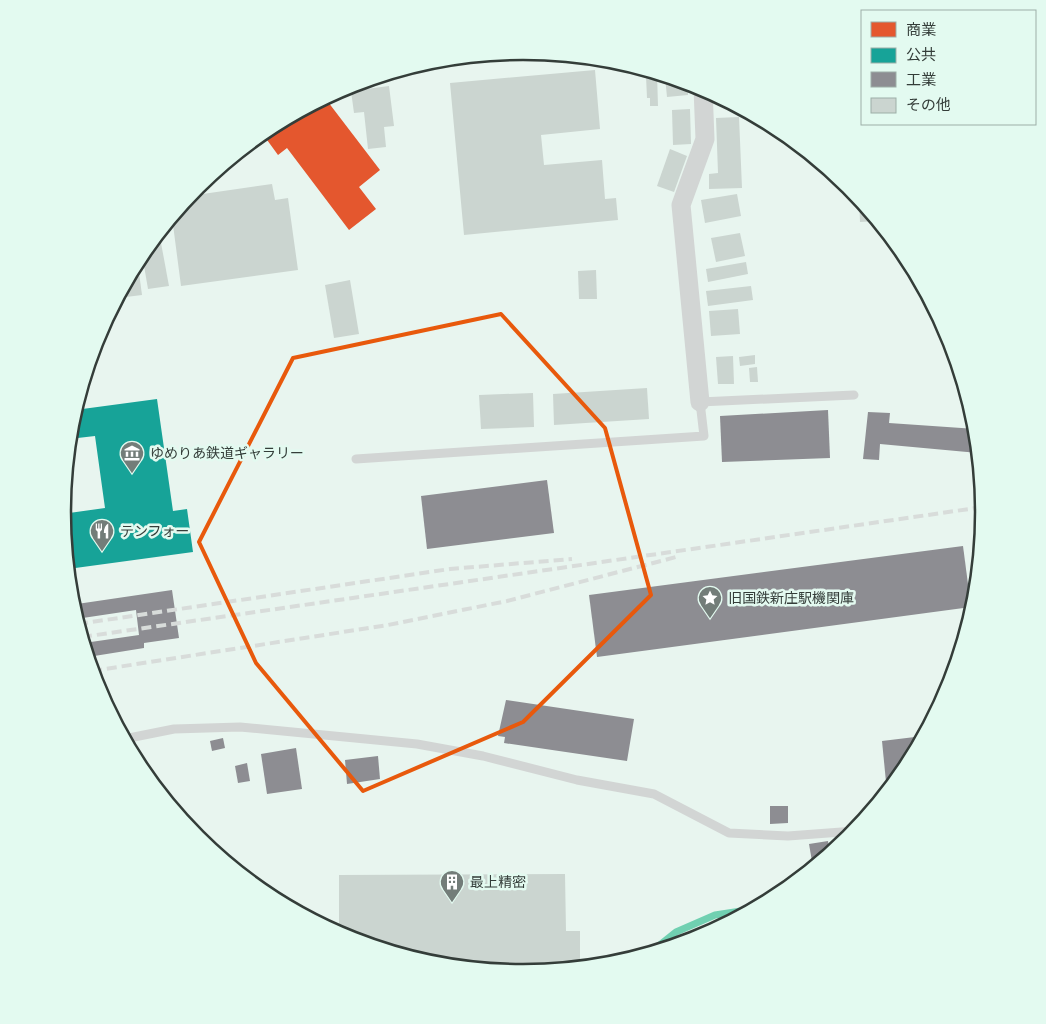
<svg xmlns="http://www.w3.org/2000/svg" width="1046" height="1024" viewBox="0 0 1046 1024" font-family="Overpass,'Noto Sans JP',sans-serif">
	<rect width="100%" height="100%" fill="#e8f5ef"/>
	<!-- shops -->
	<polygon fill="#e4572e" points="325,98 380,170 359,187 376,209 349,230 287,148 278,155 262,133 267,129"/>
	<!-- public -->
	<polygon fill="#17a398" points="157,399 173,511 187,509 193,552 68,569 62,514 105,508 95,436 69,439 71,422 75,410"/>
	<!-- industry -->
	<g fill="#8d8d92">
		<polygon points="828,410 830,458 722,462 720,416"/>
		<polygon points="868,412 890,413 889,423 976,429 978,453 880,444 879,460 863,459"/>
		<polygon points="547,480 554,533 427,549 421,496"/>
		<polygon points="963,546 971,607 597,657 589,595"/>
		<polygon points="172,590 179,638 144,643 144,648 88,657 84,643 139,635 136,610 76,619 71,597 76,596 77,604"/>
		<polygon points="506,700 634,719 627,761 504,743 505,737 498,736"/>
		<polygon points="923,736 906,768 887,792 882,741"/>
		<polygon points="223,738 225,748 212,751 210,741"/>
		<polygon points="296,748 302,789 267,794 261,754"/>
		<polygon points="378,756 380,779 347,784 345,760"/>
		<polygon points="247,763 250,781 238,783 235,766"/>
		<polygon points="770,806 788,806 788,823 770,824"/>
		<polygon points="828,841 830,854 813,867 809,844"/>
	</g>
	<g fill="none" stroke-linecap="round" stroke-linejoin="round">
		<!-- stream -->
		<polyline stroke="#70d0b1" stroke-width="7" points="651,952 676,932 715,915 754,909"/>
	</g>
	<!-- building -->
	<g fill="#cbd5d0">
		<polygon points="641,69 657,73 658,106 650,106 650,98 647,98 646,76 641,76"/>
		<polygon points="595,70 600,129 541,135 544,165 602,160 605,199 616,198 618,220 464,235 450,83"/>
		<polygon points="665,76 687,83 688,95 667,97"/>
		<polygon points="389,86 394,126 384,127 386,147 368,149 364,112 354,113 351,91"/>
		<polygon points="690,109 691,144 673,145 672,110"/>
		<polygon points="739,117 742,188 709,189 709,174 718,173 716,118"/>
		<polygon points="670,149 687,156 674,192 657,186"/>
		<polygon points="272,184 275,200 288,198 298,270 181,286 172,217 189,196"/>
		<polygon points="737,194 741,216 705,223 701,200"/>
		<polygon points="859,198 863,203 877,221 860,222"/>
		<polygon points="159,232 169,286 148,289 142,254"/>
		<polygon points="740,233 745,256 716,262 711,238"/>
		<polygon points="746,262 748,274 708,282 706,269"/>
		<polygon points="138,265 142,295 118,298 135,266"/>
		<polygon points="596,270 597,299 579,299 578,271"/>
		<polygon points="350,280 359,334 334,338 325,285"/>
		<polygon points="751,286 753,300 708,306 706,291"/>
		<polygon points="738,309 740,334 711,336 709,311"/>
		<polygon points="755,355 755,364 740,366 739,357"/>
		<polygon points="733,356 734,384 718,384 716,357"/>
		<polygon points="757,367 758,382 750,382 749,368"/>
		<polygon points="647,388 649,419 554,425 553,394"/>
		<polygon points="533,393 534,427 481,429 479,395"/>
		<polygon points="565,874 566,931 580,931 580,967 523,973 433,964 346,938 339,934 339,875"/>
	</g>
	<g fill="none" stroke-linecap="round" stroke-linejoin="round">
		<!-- lane -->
		<g stroke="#d2d5d4" stroke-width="9">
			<polyline points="356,459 704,436 700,402 854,395"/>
			<polyline points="124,739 174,729 240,727 417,744 483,756 577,780 654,794 729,833 788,836 855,831"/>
		</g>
		<!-- street -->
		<polyline stroke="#d2d5d4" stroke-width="19" points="700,402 681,205 705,139 703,88"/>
		<!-- rail -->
		<g stroke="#d8dcda" stroke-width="4" stroke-dasharray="10 5" stroke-linecap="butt">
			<polyline points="78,624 450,569 572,559"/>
			<polyline points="82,637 983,507"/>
			<polyline points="92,671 388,625 507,601 680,556"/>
		</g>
	</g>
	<!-- marked area -->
	<path fill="none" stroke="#e8590c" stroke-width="4" stroke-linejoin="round" d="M501,314L605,428L651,595L523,722L363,791L256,663L199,542L293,358Z"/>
	<!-- icons -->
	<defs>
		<g id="museum-pin" transform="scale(1.25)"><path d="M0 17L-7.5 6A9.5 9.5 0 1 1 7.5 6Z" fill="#737d79" stroke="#e3faf0"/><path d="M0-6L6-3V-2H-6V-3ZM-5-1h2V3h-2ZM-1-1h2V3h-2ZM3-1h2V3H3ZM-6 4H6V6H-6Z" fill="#fff"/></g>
		<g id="restaurant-pin" transform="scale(1.25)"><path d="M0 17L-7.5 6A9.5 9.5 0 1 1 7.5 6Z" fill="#737d79" stroke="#e3faf0"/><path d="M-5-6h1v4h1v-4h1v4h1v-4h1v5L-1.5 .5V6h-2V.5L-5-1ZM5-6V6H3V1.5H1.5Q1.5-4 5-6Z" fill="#fff"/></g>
		<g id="sight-pin" transform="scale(1.25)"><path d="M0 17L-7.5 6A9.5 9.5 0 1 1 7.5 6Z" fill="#737d79" stroke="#e3faf0"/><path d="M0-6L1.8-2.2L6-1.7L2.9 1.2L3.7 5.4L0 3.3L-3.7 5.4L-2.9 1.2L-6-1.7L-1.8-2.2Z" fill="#fff"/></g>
		<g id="building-pin" transform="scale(1.25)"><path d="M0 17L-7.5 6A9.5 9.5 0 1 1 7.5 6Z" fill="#737d79" stroke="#e3faf0"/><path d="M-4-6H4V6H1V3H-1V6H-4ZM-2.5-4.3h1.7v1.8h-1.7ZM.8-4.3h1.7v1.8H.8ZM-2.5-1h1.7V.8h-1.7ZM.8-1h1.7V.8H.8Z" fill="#fff"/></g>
	</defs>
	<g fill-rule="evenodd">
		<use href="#museum-pin" x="132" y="453"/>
		<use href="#restaurant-pin" x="102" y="531"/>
		<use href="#sight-pin" x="710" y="598"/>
		<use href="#building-pin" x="452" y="882"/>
	</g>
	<g text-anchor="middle" stroke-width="5" stroke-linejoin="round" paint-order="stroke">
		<!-- poi labels -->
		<g font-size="14" fill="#343d39" stroke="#e3faf0" text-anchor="start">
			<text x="150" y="458">ゆめりあ鉄道ギャラリー</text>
			<text x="120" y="536">テンフォー</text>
			<text x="728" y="603">旧国鉄新庄駅機関庫</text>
			<text x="470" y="887">最上精密</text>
		</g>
	</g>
	<!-- crop -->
	<path d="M0 0H1046V1024H0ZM71 512a452 452 0 1 1 904 0a452 452 0 1 1-904 0Z" fill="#e3faf0" fill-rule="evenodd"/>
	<path fill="none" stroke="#343d39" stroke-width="2.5" d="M71 512a452 452 0 1 1 904 0a452 452 0 1 1-904 0Z"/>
	<!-- legend -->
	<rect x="861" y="10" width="175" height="115" fill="#e3faf0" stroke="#9daea7"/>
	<rect x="871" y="22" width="25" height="15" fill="#e4572e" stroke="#9daea7"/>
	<text x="906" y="35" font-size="15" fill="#343d39">商業</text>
	<rect x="871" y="48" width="25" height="15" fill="#17a398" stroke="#9daea7"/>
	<text x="906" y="60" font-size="15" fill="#343d39">公共</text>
	<rect x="871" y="72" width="25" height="15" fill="#8d8d92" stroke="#9daea7"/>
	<text x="906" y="85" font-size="15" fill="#343d39">工業</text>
	<rect x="871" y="98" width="25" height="15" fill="#cbd5d0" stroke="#9daea7"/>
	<text x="906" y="110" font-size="15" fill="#343d39">その他</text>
</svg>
